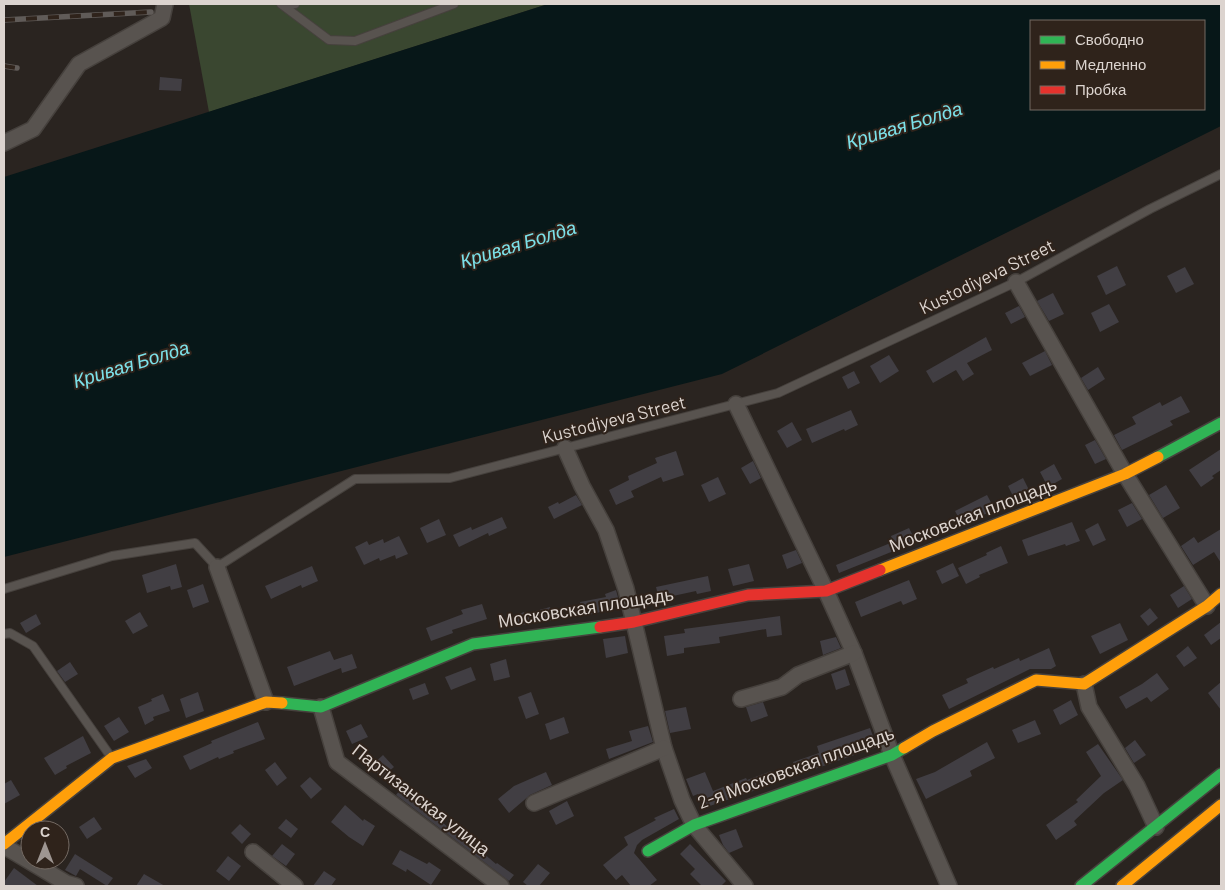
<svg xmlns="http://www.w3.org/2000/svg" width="1225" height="890" viewBox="0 0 1225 890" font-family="Barlow,sans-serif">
	<rect width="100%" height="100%" fill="#2a2420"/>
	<!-- green -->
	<polygon fill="#3a4730" points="189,4 548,4 209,112"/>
	<!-- water -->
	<path fill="#071718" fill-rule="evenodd" d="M548,4H1221V126L722,374L4,557V177ZM1031,21H1204V109H1031Z"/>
	<!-- building -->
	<g fill="#413e43">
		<polygon points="160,77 182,79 181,91 159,90"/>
		<polygon points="1117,266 1126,285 1106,295 1097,276"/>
		<polygon points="1185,267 1194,284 1176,293 1167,276"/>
		<polygon points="1053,293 1064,314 1049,321 1037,301"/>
		<polygon points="1109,304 1119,322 1100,332 1091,313"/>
		<polygon points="1019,306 1025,317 1011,324 1005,313"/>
		<polygon points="986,337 992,350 967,363 974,374 963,381 956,370 933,383 926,371"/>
		<polygon points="1045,351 1052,365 1030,376 1022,363"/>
		<polygon points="889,355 899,371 880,383 870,366"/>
		<polygon points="1098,367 1105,379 1088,390 1081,378"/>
		<polygon points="854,371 860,383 848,389 842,377"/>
		<polygon points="1181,396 1190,412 1170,421 1173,425 1122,450 1114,435 1136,424 1132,417 1160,402 1162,406"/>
		<polygon points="851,410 858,425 845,431 844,429 812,443 806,429"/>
		<polygon points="792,422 802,440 787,448 777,431"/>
		<polygon points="1095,440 1106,459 1095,464 1085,445"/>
		<polygon points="1221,449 1221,470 1212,476 1214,478 1201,487 1189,470"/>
		<polygon points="676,451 684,475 663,482 661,477 631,491 634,497 616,505 609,490 629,480 628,476 657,463 655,458"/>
		<polygon points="753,461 761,478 750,484 741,468"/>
		<polygon points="1054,464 1062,479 1048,487 1040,472"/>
		<polygon points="718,477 726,494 709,502 701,485"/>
		<polygon points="1023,478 1030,492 1015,500 1008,486"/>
		<polygon points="1166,485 1180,508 1163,518 1149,495"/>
		<polygon points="576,495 582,505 554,519 548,507 558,502 559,504"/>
		<polygon points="987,495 995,510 962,524 955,511"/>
		<polygon points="1132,503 1142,519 1127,527 1118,510"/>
		<polygon points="502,517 507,528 489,536 488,533 459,547 453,535 471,527 472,530"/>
		<polygon points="439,519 446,535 427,543 420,528"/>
		<polygon points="1072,522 1080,541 1066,546 1065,544 1028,556 1022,540"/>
		<polygon points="1098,523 1106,540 1093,546 1085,530"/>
		<polygon points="909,528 916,542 839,573 836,565 893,542 891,536"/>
		<polygon points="1221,529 1221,563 1214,552 1193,565 1181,546 1194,537 1198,543"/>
		<polygon points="399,536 408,554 396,559 395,555 380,561 379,558 364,565 355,547 367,541 369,545 383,539 384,543"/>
		<polygon points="1001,546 1008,563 979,575 980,577 966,584 958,568 987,555 986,553"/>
		<polygon points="796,550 802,563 787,569 782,555"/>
		<polygon points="953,563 959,576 942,584 936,571"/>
		<polygon points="176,564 182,587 171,590 170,586 147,593 142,575"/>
		<polygon points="749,564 754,581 733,586 728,569"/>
		<polygon points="312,566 318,581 302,588 301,585 271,599 265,586"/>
		<polygon points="708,576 711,591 697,594 696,591 659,599 656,587"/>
		<polygon points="909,580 917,599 903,605 901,601 861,617 855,602"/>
		<polygon points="203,584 209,602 193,608 187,590"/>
		<polygon points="1184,586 1192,599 1178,608 1170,595"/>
		<polygon points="616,590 620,605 597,613 583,616 580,602 606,597 605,594"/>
		<polygon points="482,604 487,619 452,630 453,633 431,641 426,628 463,614 461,610"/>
		<polygon points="550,607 554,620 514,626 510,618 524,612 525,614"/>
		<polygon points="1150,608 1158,618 1148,626 1140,616"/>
		<polygon points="140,612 148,626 133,634 125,621"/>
		<polygon points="36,614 41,624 26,633 20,623"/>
		<polygon points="780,616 782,635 767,637 766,629 719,637 720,643 684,648 684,653 667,656 664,636 685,633 684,629"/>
		<polygon points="1221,622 1221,638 1211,645 1204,635"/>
		<polygon points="1120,623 1128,640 1100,654 1091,636"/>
		<polygon points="625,636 628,653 606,658 603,639"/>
		<polygon points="836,637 841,648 823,655 820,641"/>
		<polygon points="1188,646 1197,658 1184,667 1176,656"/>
		<polygon points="1049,648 1056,666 1051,669 1030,669 949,709 942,695 968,683 966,679 993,667 994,669 1019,658 1020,661"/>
		<polygon points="330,651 334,660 352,654 357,668 342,673 341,668 294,686 287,667"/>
		<polygon points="506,659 510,677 494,681 490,664"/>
		<polygon points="70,662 78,674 65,682 57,671"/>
		<polygon points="471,667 476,680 451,690 445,677"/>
		<polygon points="845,669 850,685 836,690 831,674"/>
		<polygon points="1157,673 1169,689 1151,702 1147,697 1126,709 1119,697 1142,684"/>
		<polygon points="1221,682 1221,710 1208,693"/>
		<polygon points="425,683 429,694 413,700 409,689"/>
		<polygon points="198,692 204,711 186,718 180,699"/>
		<polygon points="531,692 539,714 526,719 518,697"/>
		<polygon points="163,694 170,711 153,717 154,720 145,725 138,707 152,701 151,699"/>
		<polygon points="1071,700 1078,715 1060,725 1053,710"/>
		<polygon points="763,702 768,716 751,722 746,707"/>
		<polygon points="686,707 691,729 670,733 665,711"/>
		<polygon points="119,717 129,732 114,741 104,726"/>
		<polygon points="564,717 569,733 550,740 545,724"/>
		<polygon points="1035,720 1041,734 1018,743 1012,730"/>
		<polygon points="258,722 265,739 233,751 234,753 219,759 218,757 190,770 183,756 212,743 211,741"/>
		<polygon points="361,724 368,737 352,744 346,731"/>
		<polygon points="648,726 653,742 609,759 606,749 632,741 629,731"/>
		<polygon points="870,728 877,747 798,775 793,762 819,753 817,746"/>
		<polygon points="83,736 91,753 66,766 67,768 55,775 44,758"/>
		<polygon points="1135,740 1146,755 1134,763 1125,748"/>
		<polygon points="987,742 995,758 970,771 972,776 926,799 916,779 935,772"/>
		<polygon points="1098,744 1123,780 1104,793 1074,821 1077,825 1056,840 1046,825 1078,802 1076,800 1101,776 1086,752"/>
		<polygon points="383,755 394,767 381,778 371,766"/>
		<polygon points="146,759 152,768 135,778 127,766"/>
		<polygon points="275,762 287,778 277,786 265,770"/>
		<polygon points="771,771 776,783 704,808 698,794 693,796 686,779 705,772 713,791 746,778 747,780"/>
		<polygon points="546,772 552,785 530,795 509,813 498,799 514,786"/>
		<polygon points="310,777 322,789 311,799 300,786"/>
		<polygon points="11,780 20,795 4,804 4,784"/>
		<polygon points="403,786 435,812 433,814 458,836 462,831 476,844 475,846 496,864 497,863 514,875 509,881 396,795"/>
		<polygon points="567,801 574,816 556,825 549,811"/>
		<polygon points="345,805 363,821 364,819 375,826 363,846 349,837 331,822"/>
		<polygon points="674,809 679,819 642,840 637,845 634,853 657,880 649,886 631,886 622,875 616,880 603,865 628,845 624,837 656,820 654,818"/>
		<polygon points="94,817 102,829 87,839 79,827"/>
		<polygon points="286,819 298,829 291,838 278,828"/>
		<polygon points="240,824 251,834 242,844 231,833"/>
		<polygon points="736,829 743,847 729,853 723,845 719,835"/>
		<polygon points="282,844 295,854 286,866 272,856"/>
		<polygon points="690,844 726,881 721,886 702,886 690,874 695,869 680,854"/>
		<polygon points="400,850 427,864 429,862 441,870 431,885 407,869 406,872 392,864"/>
		<polygon points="75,854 113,878 107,886 80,869 76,876 65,870"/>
		<polygon points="228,856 241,866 229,881 216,871"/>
		<polygon points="538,864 550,873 539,886 528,886 523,882"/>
		<polygon points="14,868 38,886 4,886 4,882"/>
		<polygon points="324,871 336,879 331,886 313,886"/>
		<polygon points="144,874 165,886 136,886"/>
	</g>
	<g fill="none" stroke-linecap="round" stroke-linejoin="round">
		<!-- lane casing -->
		<g stroke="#46413d" stroke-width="10">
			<g id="lane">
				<polyline points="281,4 329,40 355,41 454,4"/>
				<polyline points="285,6 295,4"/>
				<polyline points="4,589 112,556 195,543 217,567 355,479 450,478 778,393 1016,282 1150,209 1221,174"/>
				<polyline points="4,634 10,633 33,646 111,757"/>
			</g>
		</g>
		<!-- street casing -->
		<g stroke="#46413d" stroke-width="18">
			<g id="street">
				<polyline points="4,143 33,129 79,64 162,18 165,4"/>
				<polyline points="1016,282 1125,474 1207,606"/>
				<polyline points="736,404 826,591 854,653 892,755 949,886"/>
				<polyline points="565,448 582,486 606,530 626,589 664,748 682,800 694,825 745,886"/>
				<polyline points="217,567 266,702"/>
				<polyline points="1084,684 1089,707 1137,786 1156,827"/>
				<polyline points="741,699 782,687 798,675 854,653"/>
				<polyline points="321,707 337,762 501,886"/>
				<polyline points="534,803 664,748"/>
				<polyline points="4,846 66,883 76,886"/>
				<polyline points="253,852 295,886"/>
			</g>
		</g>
		<!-- fast casing -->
		<g stroke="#46413d" stroke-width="14">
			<g id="fast">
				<polyline points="1158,457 1221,423"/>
				<polyline points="282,703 321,707 473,644 600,627"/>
				<polyline points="648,851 694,825 892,755 904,748"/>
				<polyline points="1081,886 1221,774"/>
			</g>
		</g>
		<!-- slow casing -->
		<g stroke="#46413d" stroke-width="14">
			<g id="slow">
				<polyline points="880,570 1125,474 1158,457"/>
				<polyline points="904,748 933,731 1036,680 1084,684 1207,606 1221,594"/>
				<polyline points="4,844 112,758 266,702 282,703"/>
				<polyline points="1122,886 1221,805"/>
			</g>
		</g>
		<!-- jam casing -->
		<g stroke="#46413d" stroke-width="14">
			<polyline id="jam" points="600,627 634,622 748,595 826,591 880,570"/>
		</g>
		<!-- lane -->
		<use href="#lane" stroke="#58534f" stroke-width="8"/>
		<!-- street -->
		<use href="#street" stroke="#58534f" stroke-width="15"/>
		<!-- fast -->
		<use href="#fast" stroke="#30b455" stroke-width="11"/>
		<!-- slow -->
		<use href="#slow" stroke="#ff9f0a" stroke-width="11"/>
		<!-- jam -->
		<use href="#jam" stroke="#e5322d" stroke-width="11"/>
		<!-- rail casing -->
		<g stroke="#605b58" stroke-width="5.5">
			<g id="rail">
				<polyline points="4,20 151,12"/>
				<polyline points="4,66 17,68"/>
			</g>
		</g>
		<!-- rail -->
		<use href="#rail" stroke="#2f231b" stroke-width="4" stroke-dasharray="11" stroke-linecap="butt"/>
	</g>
	<g text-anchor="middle" stroke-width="4" stroke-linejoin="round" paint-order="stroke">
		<!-- street labels -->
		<g font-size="18" fill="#dcd4cf" stroke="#2f231b">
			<text transform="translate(987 277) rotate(-26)" y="6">Kustodiyeva Street</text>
			<text transform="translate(614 420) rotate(-14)" y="6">Kustodiyeva Street</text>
			<text transform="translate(973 515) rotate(-21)" y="6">Московская площадь</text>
			<text transform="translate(586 608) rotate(-9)" y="6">Московская площадь</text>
			<text transform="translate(796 768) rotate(-20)" y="6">2-я Московская площадь</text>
			<text transform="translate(421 800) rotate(38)" y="6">Партизанская улица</text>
		</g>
		<!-- water labels -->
		<g font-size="19" font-style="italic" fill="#7ce1e9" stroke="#2f231b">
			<text transform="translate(904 125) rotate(-17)" y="7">Кривая Болда</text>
			<text transform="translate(518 244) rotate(-17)" y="7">Кривая Болда</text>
			<text transform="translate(131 364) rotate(-17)" y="7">Кривая Болда</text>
		</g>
	</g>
	<!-- border -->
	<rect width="1225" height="890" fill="none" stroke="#dcd4cf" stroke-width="10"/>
	<!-- legend -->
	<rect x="1030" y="20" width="175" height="90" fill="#2f231b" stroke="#746a63"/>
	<rect x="1040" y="36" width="25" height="8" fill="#30b455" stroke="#746a63"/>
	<text x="1075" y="45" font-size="15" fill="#dcd4cf">Свободно</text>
	<rect x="1040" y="61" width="25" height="8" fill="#ff9f0a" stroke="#746a63"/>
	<text x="1075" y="70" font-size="15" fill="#dcd4cf">Медленно</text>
	<rect x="1040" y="86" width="25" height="8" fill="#e5322d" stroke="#746a63"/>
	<text x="1075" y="95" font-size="15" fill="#dcd4cf">Пробка</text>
	<!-- north arrow -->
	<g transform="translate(45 845)"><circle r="24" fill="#2f231b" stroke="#746a63"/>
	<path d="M0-4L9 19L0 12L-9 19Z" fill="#9e9692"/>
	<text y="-8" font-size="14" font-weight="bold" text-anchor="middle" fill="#dcd4cf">С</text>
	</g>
</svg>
